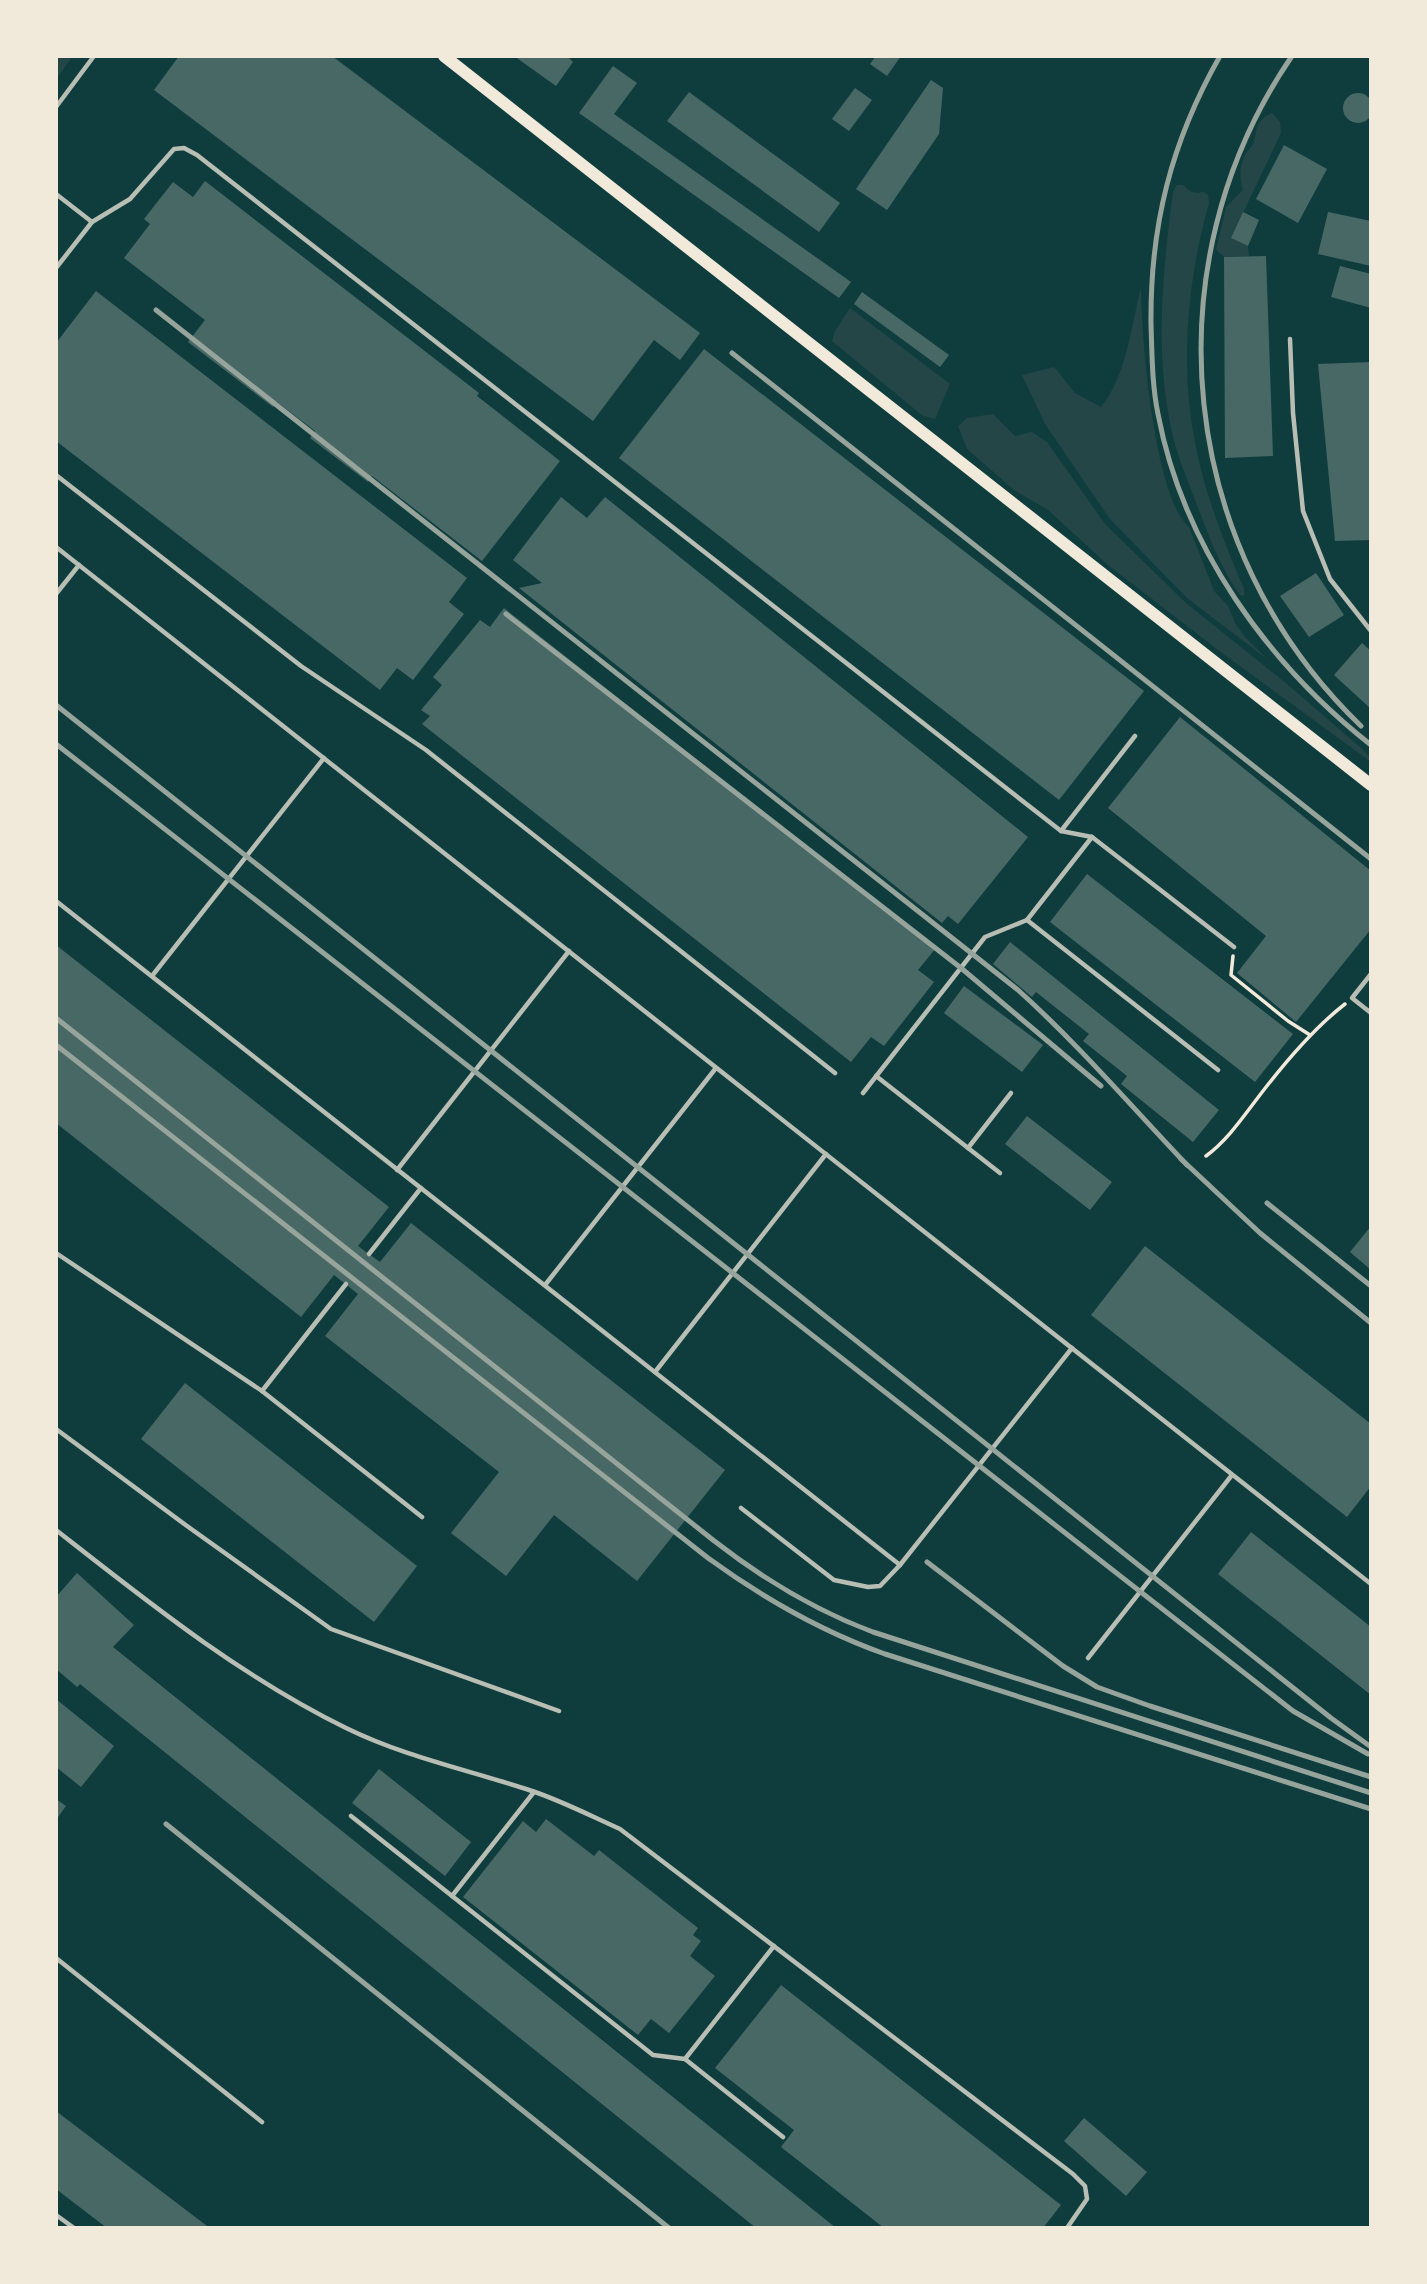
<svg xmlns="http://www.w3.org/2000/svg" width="1427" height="2284" viewBox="0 0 1427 2284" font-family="'Source Sans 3',sans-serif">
	<rect width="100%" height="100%" fill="#0f3d3e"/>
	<!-- green -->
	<g fill="#244646">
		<polygon points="56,56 73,56 56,79"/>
		<path d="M1272,113L1280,122L1281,133L1231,238L1248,246L1249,256L1224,257L1216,250L1226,207L1243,190C1239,176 1239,166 1246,153C1247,153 1253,144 1253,144C1259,128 1253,122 1272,113Z"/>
		<path d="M1177,185H1183C1190,192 1194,194 1203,192L1208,195L1209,203C1188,277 1180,361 1194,437C1203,489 1223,540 1244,589V596L1240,595C1222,570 1211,542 1200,513C1192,492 1183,470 1176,448C1153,365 1162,276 1173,192Z"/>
		<path d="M1141,287C1141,334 1154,497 1189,527L1214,591L1228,606L1235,623L1245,637L1267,659L1187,598L1110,519L1045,424L1022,375L1054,367L1075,393L1101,407C1127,375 1131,326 1141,287Z"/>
		<polygon points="850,308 950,384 935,419 923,416 832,341 835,331"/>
		<polygon points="993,414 1015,436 1032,432 1047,442 1105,524 1186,603 1287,684 1361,748 1371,758 1371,762 1222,653 1108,565 1048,510 1014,490 967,449 958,426 967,418"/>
	</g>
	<!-- building -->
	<g fill="#486865">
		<polygon points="179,56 332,56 700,333 680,360 654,340 593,421 154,90"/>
		<polygon points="514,56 567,56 573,62 556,86"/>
		<polygon points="876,56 901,56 887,76 870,64"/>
		<polygon points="613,66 637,83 614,114 851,282 839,298 579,113"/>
		<polygon points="931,80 943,88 939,134 887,210 856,189"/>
		<polygon points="855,88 872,100 849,131 832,119"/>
		<polygon points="689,92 840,203 819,232 667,121"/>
		<circle cx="1358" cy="108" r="15"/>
		<polygon points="1284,145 1327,169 1298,223 1256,199"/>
		<polygon points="205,181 479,393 477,396 560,461 482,561 372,476 368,482 310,438 315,431 277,402 273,407 188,342 205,320 124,258 150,224 144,219 173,182 193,197"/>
		<polygon points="1243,212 1259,220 1248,246 1231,238"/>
		<polygon points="1328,212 1371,221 1371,266 1318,254"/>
		<polygon points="1266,256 1273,456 1225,458 1224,257"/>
		<polygon points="1340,266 1371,274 1371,308 1331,297"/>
		<polygon points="96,291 467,578 449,602 464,614 413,680 397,668 380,690 56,441 56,343"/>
		<polygon points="862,292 949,355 940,367 854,304"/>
		<polygon points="704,349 1144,691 1059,800 619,458"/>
		<polygon points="1371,362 1371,540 1335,541 1318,364"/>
		<polygon points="561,497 587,518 605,497 1028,837 958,924 948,916 942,923 519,588 542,583 513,560"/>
		<polygon points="1316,573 1344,615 1309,637 1280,596"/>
		<polygon points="504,608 936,948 918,970 934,982 884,1046 871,1037 851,1062 422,724 430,716 421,710 442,685 433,677 480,620 490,627"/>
		<polygon points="1362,643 1371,651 1371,709 1334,675"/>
		<polygon points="1180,717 1371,871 1371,929 1296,1022 1237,973 1266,936 1108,808"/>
		<polygon points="1087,874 1293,1034 1255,1082 1050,922"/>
		<polygon points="1010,942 1219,1110 1193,1142 1121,1084 1127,1076 1083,1041 1089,1034 1036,992 1032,997 993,964"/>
		<polygon points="56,945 389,1207 358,1246 380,1262 411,1223 725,1470 637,1581 554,1515 506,1576 451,1533 499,1472 325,1336 358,1294 334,1275 301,1317 56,1123"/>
		<polygon points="964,986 1043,1045 1022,1072 944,1013"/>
		<polygon points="1027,1116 1112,1182 1090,1210 1005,1144"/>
		<polygon points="1371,1226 1371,1270 1350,1252"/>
		<polygon points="1145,1246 1371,1424 1371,1486 1347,1517 1091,1315"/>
		<polygon points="185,1383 417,1566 374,1622 141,1439"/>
		<polygon points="1251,1532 1371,1627 1371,1695 1218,1574"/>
		<polygon points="77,1573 134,1625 113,1647 836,2228 756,2228 80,1684 77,1687 56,1669 56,1597"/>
		<polygon points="56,1699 114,1746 81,1787 56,1767"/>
		<polygon points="379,1769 471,1842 445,1876 352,1803"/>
		<polygon points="56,1799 66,1806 56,1820"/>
		<polygon points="546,1819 594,1856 599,1850 698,1928 693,1935 701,1941 690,1956 715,1976 669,2033 651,2019 638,2035 463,1897 523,1821 536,1832"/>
		<polygon points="781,1985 1061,2205 1043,2228 884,2228 781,2147 794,2130 715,2068"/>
		<polygon points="56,2111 207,2226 205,2228 107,2228 56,2189"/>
		<polygon points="1084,2118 1147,2172 1126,2196 1064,2141"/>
	</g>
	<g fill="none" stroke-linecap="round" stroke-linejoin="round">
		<!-- path -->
		<g stroke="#f1e9da" stroke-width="3.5">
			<polyline points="1233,956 1231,975 1288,1021 1310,1035"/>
			<path d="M1206,1156C1229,1139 1245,1114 1263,1091C1287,1060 1314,1028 1345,1004"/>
		</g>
		<!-- service -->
		<g stroke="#b8beb3" stroke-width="4.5">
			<polyline points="56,107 94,56"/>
			<polyline points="56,194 92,222"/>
			<polyline points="56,268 92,222 130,199 174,149 184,148 197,155 1061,831 1092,837 1234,947"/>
			<polyline points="1290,339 1293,413 1303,511 1330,579 1371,631"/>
			<polyline points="56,475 301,666 426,750 835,1073"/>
			<polyline points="56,547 1371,1584"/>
			<polyline points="56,594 79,565"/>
			<polyline points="1061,831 1135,736"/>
			<polyline points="56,901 900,1565 1072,1348"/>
			<polyline points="1027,920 1218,1070"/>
			<polyline points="1371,974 1352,998 1371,1013"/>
			<polyline points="152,976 324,758"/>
			<polyline points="876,1076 1000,1173"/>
			<polyline points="863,1093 985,937 1027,920 1092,837"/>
			<polyline points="968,1148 1011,1093"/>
			<polyline points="397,1170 569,951"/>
			<polyline points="56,1253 262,1391 422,1517"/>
			<polyline points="369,1254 421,1188"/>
			<polyline points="545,1285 716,1068"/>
			<polyline points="655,1372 826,1154"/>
			<polyline points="262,1391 346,1284"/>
			<polyline points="56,1429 187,1526 331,1629 559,1711"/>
			<polyline points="741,1508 834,1580 868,1587 880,1586 900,1565"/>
			<path d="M56,1530C148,1602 240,1676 346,1728C405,1757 469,1770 532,1791C562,1801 591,1816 620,1829L1073,2174L1085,2186L1087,2199L1067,2228"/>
			<polyline points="1088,1658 1232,1475"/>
			<polyline points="351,1816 653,2055 685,2059"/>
			<polyline points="452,1896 534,1792"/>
			<polyline points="774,1946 685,2059 783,2137"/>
			<polyline points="56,1958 262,2122"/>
			<polyline points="56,2215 74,2228"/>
		</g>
		<!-- secondary -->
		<polyline stroke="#f1e9da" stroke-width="12" points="444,56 1371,785"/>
		<!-- rail -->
		<g stroke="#97a49c" stroke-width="5">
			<path d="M1220,56C1171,142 1150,226 1151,324C1152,354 1152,385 1158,414C1183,546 1267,663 1371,745"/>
			<path d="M1292,56C1148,266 1178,550 1361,726"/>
			<path d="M156,310L1018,990C1078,1044 1131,1106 1187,1165"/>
			<polyline points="732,353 1371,859"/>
			<polyline points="506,614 961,968 1101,1086"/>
			<polyline points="56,705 1331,1718 1371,1747"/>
			<polyline points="56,744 1293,1711 1368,1754"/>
			<path d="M56,1018L713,1540C763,1579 814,1610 873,1632L1371,1793"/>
			<path d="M56,1045L708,1558C763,1598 820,1631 885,1654L1371,1809"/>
			<polyline points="1181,1159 1260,1233 1371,1323"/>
			<polyline points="1267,1203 1371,1286"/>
			<polyline points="927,1562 1063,1666 1097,1687 1150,1706 1371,1777"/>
			<polyline points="166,1824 669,2228"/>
		</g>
	</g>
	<!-- border -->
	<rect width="1427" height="2284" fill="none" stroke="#f1e9da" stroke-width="116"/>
</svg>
